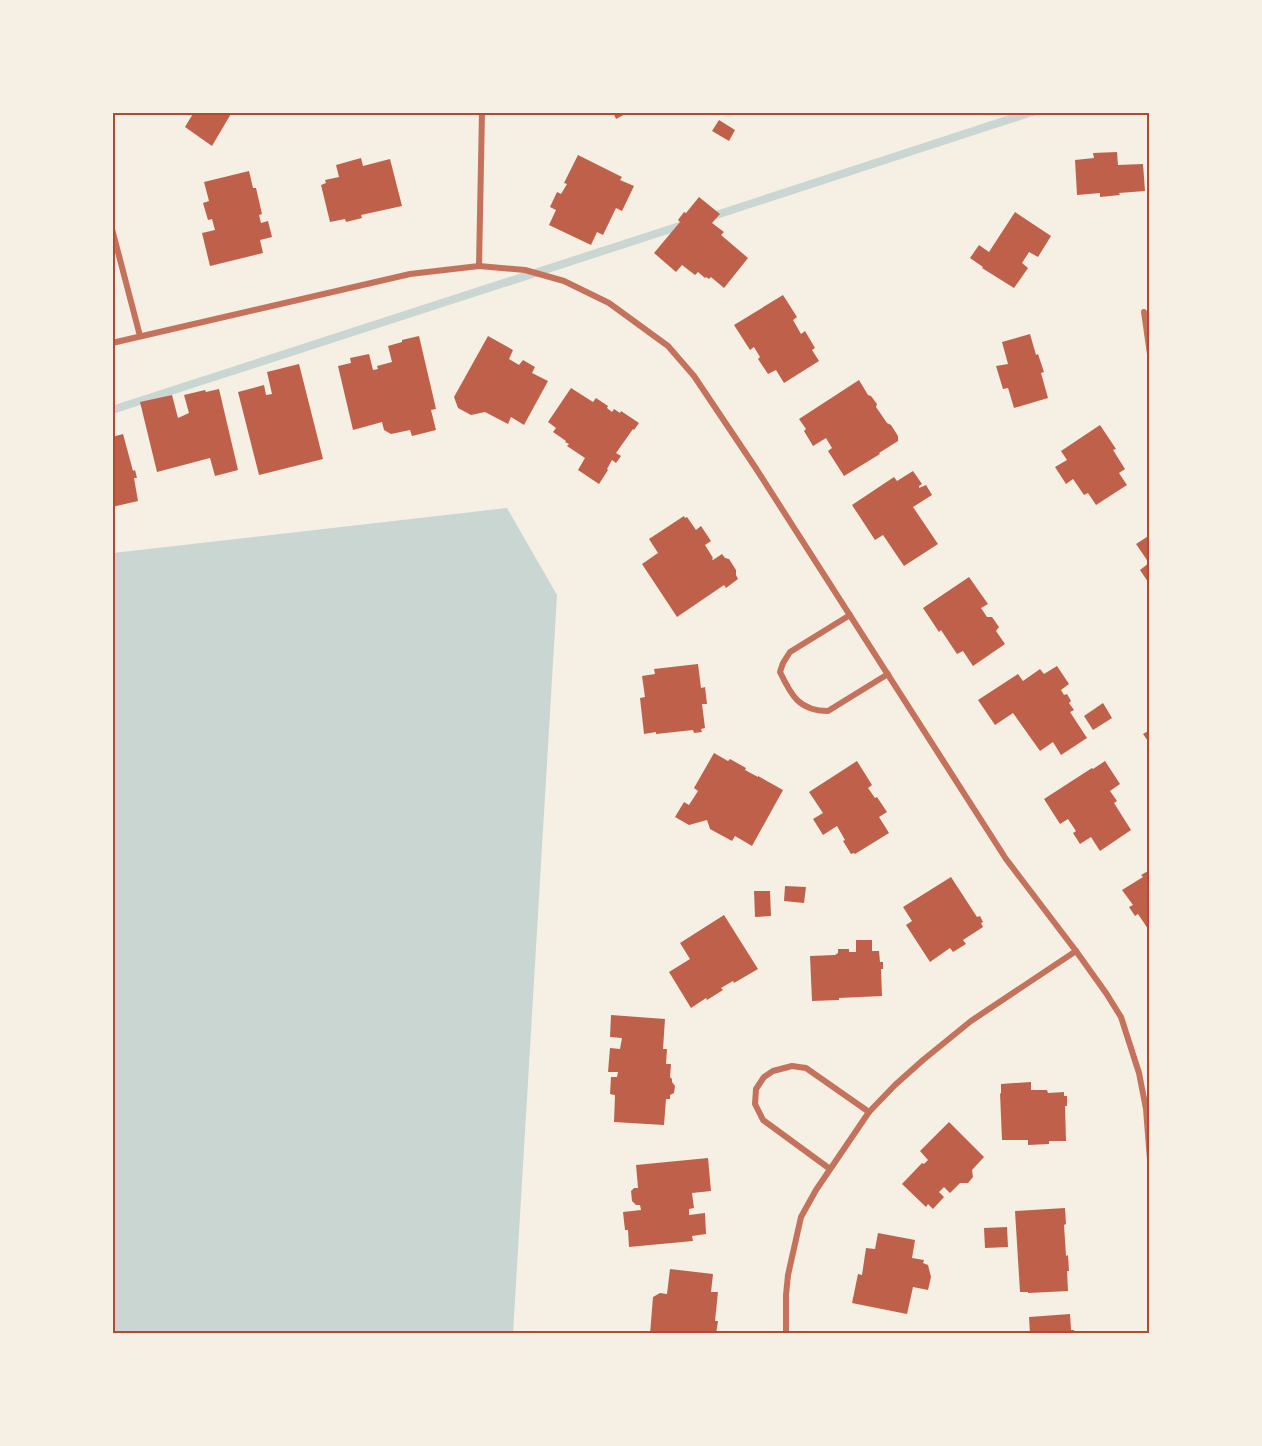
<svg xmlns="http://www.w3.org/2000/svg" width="1262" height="1446" viewBox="0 0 1262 1446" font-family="'Alegreya Sans',sans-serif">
	<rect width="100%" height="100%" fill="#f6efe4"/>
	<!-- water -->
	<polygon fill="#c9d6d2" points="507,508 557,595 513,1333 121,1333 112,1330 113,553"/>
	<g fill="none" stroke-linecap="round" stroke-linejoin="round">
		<!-- stream -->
		<g stroke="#c9d6d2" stroke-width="8">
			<polyline points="710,217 1032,112"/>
			<polyline points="112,410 686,224"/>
		</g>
	</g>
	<!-- building -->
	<g fill="#bf614a">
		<polygon points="194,112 232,112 212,146 185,127"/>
		<polygon points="613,112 629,112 616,119"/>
		<polygon points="719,120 735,130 729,141 712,131"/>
		<polygon points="1117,152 1118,165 1143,164 1145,191 1119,193 1120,195 1100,197 1100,193 1077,195 1075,160 1094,158 1093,153"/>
		<polygon points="578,155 622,177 620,180 634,186 622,211 616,208 603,235 597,232 591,245 549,225 556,210 550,207 557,192 561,194 567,184 564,183"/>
		<polygon points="361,158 363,166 390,159 402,206 361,215 362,218 346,222 345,219 330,222 321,185 326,183 325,180 339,177 336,165"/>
		<polygon points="249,171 253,188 256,188 262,214 259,215 261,223 268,221 272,237 260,240 263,253 210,266 202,233 215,230 212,219 208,220 203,203 209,201 204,182"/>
		<polygon points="699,197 720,214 712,223 724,232 721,235 748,258 724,288 711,277 709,279 706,277 705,278 698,272 695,275 682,265 676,272 654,253 680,222 678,220 684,212 686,213"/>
		<polygon points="1015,212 1051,236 1038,257 1029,252 1022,263 1028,268 1014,288 982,268 983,267 970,258 979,245 989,252"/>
		<polygon points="783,295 797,317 793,320 801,334 805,331 815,348 812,350 819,361 784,383 776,370 768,374 758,359 760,357 754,347 750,350 734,325"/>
		<polygon points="1030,334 1036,355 1038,354 1044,372 1041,373 1048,398 1014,408 1008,388 1003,389 996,366 1008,364 1002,342"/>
		<polygon points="419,336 436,409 431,410 436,430 412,436 410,430 391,434 384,430 382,422 353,430 338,366 351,363 350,358 369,354 373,370 378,369 377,366 392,362 388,346 402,342 402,340"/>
		<polygon points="488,336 513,350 509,359 519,365 523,360 535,367 532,373 548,381 524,425 511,417 508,424 485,412 471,415 458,408 454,397"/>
		<polygon points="299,364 323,459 259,475 238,392 264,385 266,395 272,394 267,372"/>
		<polygon points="859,380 868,395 871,396 877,404 876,407 887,423 891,425 898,436 898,441 879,453 880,454 844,476 828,451 832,448 826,438 813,446 804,431 806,429 799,419"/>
		<polygon points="571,388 593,402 596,398 608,406 607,408 612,412 614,409 620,413 621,411 639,423 634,430 633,429 616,453 621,456 616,463 612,460 607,469 608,470 599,484 578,470 585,458 567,446 569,444 565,442 566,441 553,432 556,428 548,422"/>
		<polygon points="219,389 238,470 215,476 210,458 157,472 140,402 172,395 178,418 189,413 184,395 205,390 206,392"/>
		<polygon points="1100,425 1116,449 1113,450 1125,469 1119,473 1127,485 1096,505 1088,493 1084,495 1073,479 1066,484 1055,467 1067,460 1061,451"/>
		<polygon points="123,434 133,471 135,470 137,478 134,478 138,501 112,507 112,437"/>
		<polygon points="913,471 922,484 919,486 919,488 926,485 932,495 913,507 938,544 904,566 883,535 875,540 852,505 894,477 897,481"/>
		<polygon points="684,516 685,518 687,517 696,530 701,526 711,541 705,545 713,558 712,559 713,560 722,554 725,558 729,559 736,570 736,575 738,579 726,588 724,585 677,617 642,564 658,553 649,539"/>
		<polygon points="1150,535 1150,585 1140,570 1149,563 1136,544"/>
		<polygon points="969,577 988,604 981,608 987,617 992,617 999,627 996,631 1005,644 973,666 963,651 957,654 941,630 939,632 923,608"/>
		<polygon points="698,664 701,688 705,687 707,704 702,704 705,728 701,729 702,732 694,733 693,730 656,734 656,732 644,734 640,698 645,697 642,676 655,674 654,669"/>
		<polygon points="1057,666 1069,684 1061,690 1064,695 1067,694 1071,701 1069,703 1074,710 1070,712 1087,738 1061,755 1053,742 1040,751 1013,713 995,725 978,700 1018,674 1023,681 1040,669 1044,674"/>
		<polygon points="1103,703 1112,718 1093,730 1084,716"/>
		<polygon points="1150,730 1150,744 1143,734"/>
		<polygon points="714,753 728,761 730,759 746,768 745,770 758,777 758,776 783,790 752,846 735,836 732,841 710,829 707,820 689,825 675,817 684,802 689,805 698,791 694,788"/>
		<polygon points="857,761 872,785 868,788 875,798 877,797 887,812 879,817 889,833 855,854 854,853 851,854 843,841 845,840 837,826 823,835 813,819 823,813 809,792"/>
		<polygon points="1105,761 1120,784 1110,791 1117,801 1114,803 1131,830 1100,851 1091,837 1080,844 1073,833 1076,831 1068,819 1060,824 1044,799 1092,768 1093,769"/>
		<polygon points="1150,870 1150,928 1148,929 1138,914 1135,916 1129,907 1133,905 1122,890 1143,877 1141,875"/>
		<polygon points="951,877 977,917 980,916 983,922 981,923 983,927 963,940 966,944 953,952 950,948 930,962 906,925 912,921 903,907"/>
		<polygon points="785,886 806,887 804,903 784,901"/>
		<polygon points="754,891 770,891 771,916 755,917"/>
		<polygon points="724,915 758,969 734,983 733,981 721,988 723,990 707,1000 706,998 691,1008 669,972 690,959 680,943"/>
		<polygon points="856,940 872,940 872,951 879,951 880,962 883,962 883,969 881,969 882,996 839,998 839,1000 812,1001 810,956 835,955 838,953 838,949 849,949 849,952 856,952"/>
		<polygon points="611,1015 665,1019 663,1049 667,1049 666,1064 671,1064 670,1077 672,1079 672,1082 675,1086 674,1093 670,1095 670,1099 666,1099 664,1125 614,1122 615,1095 610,1094 611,1077 617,1077 618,1072 608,1072 610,1048 620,1049 622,1038 610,1037"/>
		<polygon points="1031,1082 1031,1090 1047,1090 1048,1093 1064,1092 1064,1096 1067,1096 1067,1106 1065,1106 1066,1141 1049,1141 1049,1144 1028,1145 1028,1140 1002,1140 1000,1093 1001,1094 1001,1084"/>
		<polygon points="949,1122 984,1157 972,1170 973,1177 968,1183 960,1183 950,1193 944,1187 939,1192 944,1197 933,1209 928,1204 926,1207 902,1184 922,1163 924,1164 928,1160 920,1151"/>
		<polygon points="708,1158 711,1191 692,1193 694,1208 689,1209 689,1215 705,1213 706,1234 692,1236 693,1241 629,1247 628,1230 625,1230 623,1212 641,1210 640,1205 636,1205 632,1201 631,1191 634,1188 638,1188 636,1165"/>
		<polygon points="1065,1208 1066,1224 1064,1225 1066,1256 1068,1255 1069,1271 1067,1271 1068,1291 1028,1293 1028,1292 1020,1292 1015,1211"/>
		<polygon points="1007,1227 1008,1247 985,1248 984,1228"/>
		<polygon points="878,1233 915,1240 912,1258 924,1260 923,1263 928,1265 931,1277 928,1290 913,1287 907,1314 852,1303 858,1274 862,1275 866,1248 875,1249"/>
		<polygon points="670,1269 713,1274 711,1292 718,1292 715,1321 718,1321 716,1334 650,1334 653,1297 660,1293 667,1294"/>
		<polygon points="1070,1314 1071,1330 1074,1330 1074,1334 1030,1334 1029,1317"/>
	</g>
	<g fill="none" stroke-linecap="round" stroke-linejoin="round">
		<!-- minor -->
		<g stroke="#c5725c" stroke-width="6">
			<polyline points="112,229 140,336"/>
			<polyline points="479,266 482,112"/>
			<polyline points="1144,312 1150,354"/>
			<polyline points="112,343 410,274 479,266 525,270 564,281 609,303 668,346 694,376 755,467 1006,859 1076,951 1106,993 1121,1017 1139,1073 1146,1109 1150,1160"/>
			<path d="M850,615L790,652L783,663L780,672C791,695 799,711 828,711L888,674"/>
			<polyline points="830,1169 763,1120 755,1104 756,1089 764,1077 773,1071 792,1066 806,1068 869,1112"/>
			<polyline points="786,1334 786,1295 788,1275 801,1217 816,1190 869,1112 895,1085 923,1060 971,1021 1076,951"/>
		</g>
	</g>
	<!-- border -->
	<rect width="1262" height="1446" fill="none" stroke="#f6efe4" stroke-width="228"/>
	<rect x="114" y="114" width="1034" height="1218" fill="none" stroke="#b5482f" stroke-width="2"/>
</svg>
